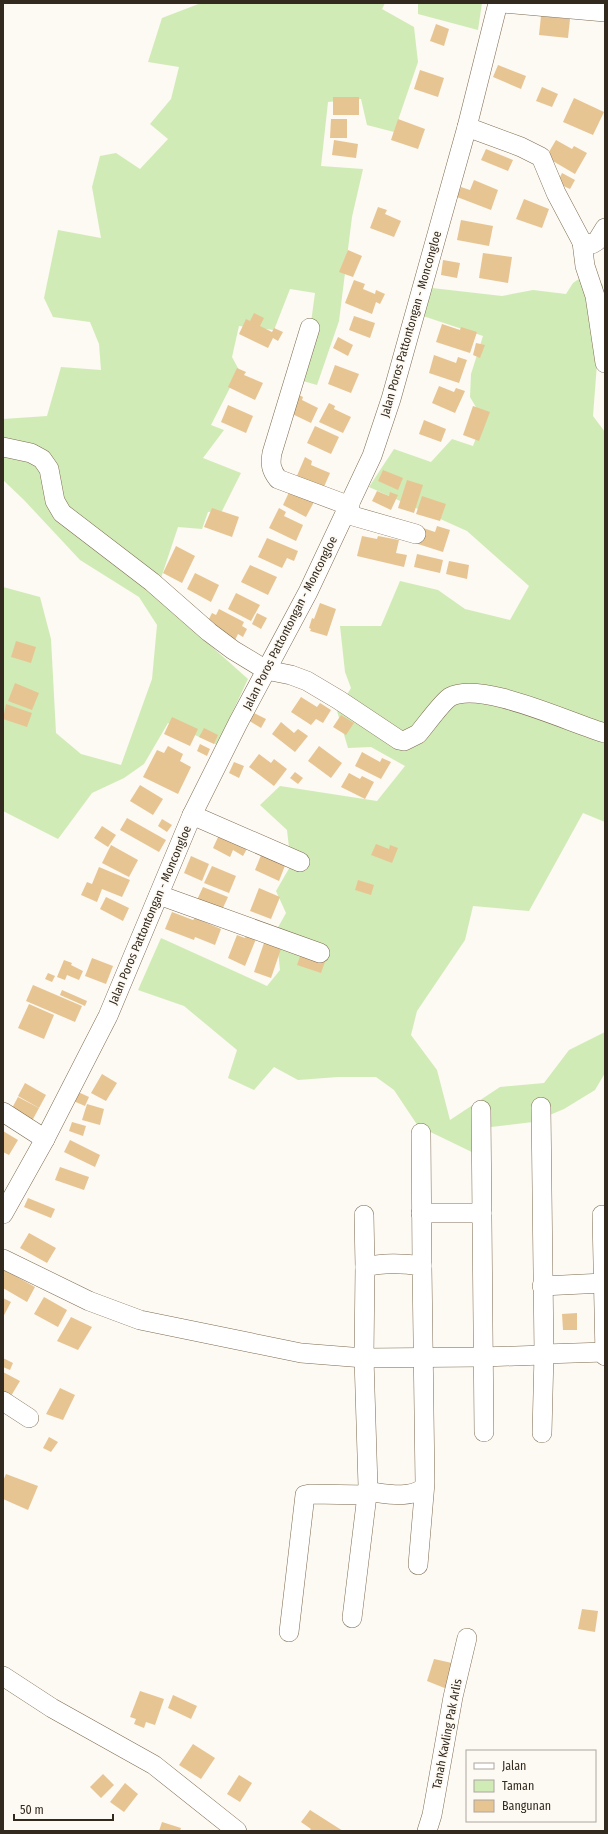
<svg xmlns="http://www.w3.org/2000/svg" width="608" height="1834" viewBox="0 0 608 1834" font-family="'Fira Sans Condensed',sans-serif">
	<rect width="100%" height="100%" fill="#fdf9f3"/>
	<!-- green -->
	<g fill="#d1ebb7">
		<polygon points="201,3 385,3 382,9 414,27 418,62 394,132 367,125 361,99 328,102 321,166 363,169 352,217 339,321 317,385 303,381 315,293 290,289 274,330 239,326 232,357 239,370 211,425 224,430 203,458 241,473 222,511 208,512 202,529 178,527 155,596 248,679 217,745 168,723 144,764 124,778 92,793 58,839 3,811 3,587 40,597 51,639 56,733 81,754 121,765 152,679 157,625 139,597 80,560 24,500 3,480 3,419 47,416 61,367 101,370 99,344 90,322 53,317 44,298 58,230 101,238 92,187 100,156 116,153 140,169 168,139 150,124 171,99 179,67 148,62 162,18"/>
		<polygon points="418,3 482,3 478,30 418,14"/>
		<polygon points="586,274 603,285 593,416 605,432 605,822 583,813 529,911 473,906 465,940 417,1011 411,1035 437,1070 450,1120 500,1087 544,1083 569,1050 605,1032 605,1073 595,1090 564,1109 533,1122 475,1129 478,1155 418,1126 394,1090 376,1077 338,1077 298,1080 274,1067 254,1090 228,1078 237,1050 184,1006 138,990 161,938 267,986 280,970 276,931 286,913 276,891 291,865 287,830 260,805 280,786 377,801 405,766 371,747 348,748 337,711 351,688 345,672 340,626 381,626 400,581 438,590 465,609 510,620 529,586 467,531 369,487 394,449 431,462 452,439 473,446 483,419 470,397 471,374 483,336 423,316 432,288 502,296 533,290 566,294 573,283"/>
	</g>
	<!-- building -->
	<g fill="#e7c593">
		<polygon points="541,16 570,19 568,38 539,35"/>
		<polygon points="436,24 449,29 444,46 430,41"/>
		<polygon points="498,65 526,76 521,89 493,77"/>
		<polygon points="420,70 444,78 438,97 414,89"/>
		<polygon points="542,87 558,94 552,107 536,101"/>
		<rect x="333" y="97" width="26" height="18"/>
		<polygon points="574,98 604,112 593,135 563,122"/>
		<polygon points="331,119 347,119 347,138 330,138"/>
		<polygon points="398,119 425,129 418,149 391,140"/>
		<polygon points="334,140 358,144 356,158 332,155"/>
		<polygon points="556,140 572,149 574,146 587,153 575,174 546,157"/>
		<polygon points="486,149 513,160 508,171 481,160"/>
		<polygon points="562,173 575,180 570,189 557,183"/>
		<polygon points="474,180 498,190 491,210 457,197 461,187 470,190"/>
		<polygon points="524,199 549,209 542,228 516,219"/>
		<polygon points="378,207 387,210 385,214 401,221 394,237 370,228"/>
		<polygon points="461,220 493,226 489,246 457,240"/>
		<polygon points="348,250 362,256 353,277 339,272"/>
		<polygon points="483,253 512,257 508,283 479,278"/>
		<polygon points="443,260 460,263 457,278 441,275"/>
		<polygon points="354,280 365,284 363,289 375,294 376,290 385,294 380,304 376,302 372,314 345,303"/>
		<polygon points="254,313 264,318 260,326 272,332 274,328 283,332 278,341 273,338 268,348 239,334 246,319 250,321"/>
		<polygon points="354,316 375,323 370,338 349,330"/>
		<polygon points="442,324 460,330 461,327 477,332 470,353 436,342"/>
		<polygon points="338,337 353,345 348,356 333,348"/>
		<polygon points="476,343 485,345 480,358 473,355"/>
		<polygon points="434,355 456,363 458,357 467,360 459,383 429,373"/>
		<polygon points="335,365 359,374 351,393 328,384"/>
		<polygon points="237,368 246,372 244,375 263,383 255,400 228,387"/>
		<polygon points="439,386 454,392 456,388 465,391 455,413 432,403"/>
		<polygon points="295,393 303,397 302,400 318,408 311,423 286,411"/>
		<polygon points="329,403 335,406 334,409 351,417 343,433 319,422"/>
		<polygon points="228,405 253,416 246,433 221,422"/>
		<polygon points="473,406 490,412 479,441 463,435"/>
		<polygon points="424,420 446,429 441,442 419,434"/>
		<polygon points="315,426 339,437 331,454 307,443"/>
		<polygon points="305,457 312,461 311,465 330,473 323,489 296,478"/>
		<polygon points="383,470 403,478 398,490 378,481"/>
		<polygon points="407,480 423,485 414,513 398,508"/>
		<polygon points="291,488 315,500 306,517 283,505"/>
		<polygon points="377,491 389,496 390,492 398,495 391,510 372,501"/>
		<polygon points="422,496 446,504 440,521 416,514"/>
		<polygon points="212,508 239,517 232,537 204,527"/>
		<polygon points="279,508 286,512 284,516 303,525 296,541 269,528"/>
		<polygon points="437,526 450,530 443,552 418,544 423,528 435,532"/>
		<polygon points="362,536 377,539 378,536 399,540 396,553 407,555 404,567 357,556"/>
		<polygon points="267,538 298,551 294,561 287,558 282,568 258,557"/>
		<polygon points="176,546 195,556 182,583 163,573"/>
		<polygon points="417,554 443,560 440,573 414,567"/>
		<polygon points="449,561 469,565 467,579 446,574"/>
		<polygon points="250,565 277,577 268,595 241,582"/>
		<polygon points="195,573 219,585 211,602 187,589"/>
		<polygon points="236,593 260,605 251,621 228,609"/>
		<polygon points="320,603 336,609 327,636 310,631 311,629 309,628 312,618 314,619"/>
		<polygon points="219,609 244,622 242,626 247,629 243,637 238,634 235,640 208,621 212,613 216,615"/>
		<polygon points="257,613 267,618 261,629 252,624"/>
		<polygon points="16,641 36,647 31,663 11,657"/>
		<polygon points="15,683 39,693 32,710 8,701"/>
		<polygon points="301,697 317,707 320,703 331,710 323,723 316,719 311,725 291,712"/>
		<polygon points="6,704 32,713 27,727 3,719"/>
		<polygon points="252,712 266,719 261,728 248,720"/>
		<polygon points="341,715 354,723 346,735 333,727"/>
		<polygon points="172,717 198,729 190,746 164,734"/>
		<polygon points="281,722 294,733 298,729 308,736 295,752 272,734"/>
		<polygon points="204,728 218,735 214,744 199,737"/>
		<polygon points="200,744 210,749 207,756 197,751"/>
		<polygon points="168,746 183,754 180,761 191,767 178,794 143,777 157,750 164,753"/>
		<polygon points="319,746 342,763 331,778 308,761"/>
		<polygon points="362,752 380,762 382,758 391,762 381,779 355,766"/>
		<polygon points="259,754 271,763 274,759 287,769 274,786 249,767"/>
		<polygon points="234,762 244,766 239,778 229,773"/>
		<polygon points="295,772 303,778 298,784 290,778"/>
		<polygon points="349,773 360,779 362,776 374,782 365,799 341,787"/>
		<polygon points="140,785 163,799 153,815 130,801"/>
		<polygon points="127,818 166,840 159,852 120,830"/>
		<polygon points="162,819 172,825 167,832 158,826"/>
		<polygon points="102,826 116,835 108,847 94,838"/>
		<polygon points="219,835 249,845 243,856 233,850 230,857 213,848"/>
		<polygon points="376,844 389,849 390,845 398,848 392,863 371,855"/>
		<polygon points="111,845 138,860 129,877 102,863"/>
		<polygon points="262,853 286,863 279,881 255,870"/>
		<polygon points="191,856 209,864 202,881 184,873"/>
		<polygon points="212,866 236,876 229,893 204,883"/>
		<polygon points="99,867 130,880 122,897 102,889 97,902 81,895 87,882 92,884"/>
		<polygon points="358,880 374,885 371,895 355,890"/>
		<polygon points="203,887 228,897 221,912 196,902"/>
		<polygon points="259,888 280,897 271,919 250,911"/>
		<polygon points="106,897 129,908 123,921 100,909"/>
		<polygon points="172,912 193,920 195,918 221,929 215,945 195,937 194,940 165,929"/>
		<polygon points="237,935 245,938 246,936 256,939 245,966 228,958"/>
		<polygon points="265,940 282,946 271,978 254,972"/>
		<polygon points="302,951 326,959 321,973 297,965"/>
		<polygon points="92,958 113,966 106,984 85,976"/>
		<polygon points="64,960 72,963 71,965 83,971 79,980 67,975 65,980 57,977"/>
		<polygon points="48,973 55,976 52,982 45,979"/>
		<polygon points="33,985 82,1006 75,1022 26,1001"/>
		<polygon points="62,990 87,1001 85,1006 60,995"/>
		<polygon points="29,1004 54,1015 44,1039 18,1028"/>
		<polygon points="102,1074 117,1083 106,1101 91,1093"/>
		<polygon points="25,1083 46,1095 39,1108 18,1096"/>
		<polygon points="76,1091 89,1097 85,1106 71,1100"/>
		<polygon points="18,1097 39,1108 32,1121 11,1110"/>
		<polygon points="87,1104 104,1109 100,1125 82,1120"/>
		<polygon points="72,1122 86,1126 83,1136 69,1131"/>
		<polygon points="3,1131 18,1140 9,1155 3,1152"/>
		<polygon points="70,1140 100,1155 95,1167 64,1152"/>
		<polygon points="60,1167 89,1177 84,1190 55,1180"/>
		<polygon points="28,1198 55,1209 51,1218 24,1207"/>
		<polygon points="29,1233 56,1248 47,1263 20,1248"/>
		<polygon points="3,1269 35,1287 27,1302 3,1288"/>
		<polygon points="44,1297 67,1310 58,1327 34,1314"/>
		<polygon points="3,1298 11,1302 3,1317"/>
		<polygon points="577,1313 577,1330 563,1330 562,1314"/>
		<polygon points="71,1317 92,1327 78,1350 57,1341"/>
		<polygon points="3,1358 13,1363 10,1370 3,1367"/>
		<polygon points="3,1372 20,1381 11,1396 3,1392"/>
		<polygon points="60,1388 75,1395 63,1420 46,1414"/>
		<polygon points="49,1437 58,1442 51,1452 43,1448"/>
		<polygon points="6,1474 38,1486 28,1510 3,1499 3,1481"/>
		<polygon points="582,1609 598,1611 595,1632 578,1629"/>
		<polygon points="434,1659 452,1663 447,1689 427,1681"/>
		<polygon points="140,1691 164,1699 155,1725 146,1722 144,1728 134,1724 136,1719 130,1717"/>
		<polygon points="173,1695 197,1706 191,1719 168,1708"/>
		<polygon points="193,1744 215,1758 201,1779 179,1765"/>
		<polygon points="103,1774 114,1785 101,1798 90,1787"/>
		<polygon points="239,1775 252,1783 240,1802 227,1794"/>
		<polygon points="125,1783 138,1794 124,1812 110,1802"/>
		<polygon points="310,1810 343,1831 309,1831 311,1829 301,1822"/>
		<polygon points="162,1822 181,1828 180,1831 159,1831"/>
	</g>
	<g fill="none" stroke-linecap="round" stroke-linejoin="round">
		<!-- minor casing -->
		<g stroke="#7d6b50" stroke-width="20">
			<g id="minor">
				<polyline points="503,3 605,12"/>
				<polyline points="467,127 521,147 541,157 556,193 582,242 592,244 597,241 605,228"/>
				<polyline points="582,242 585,266 595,296 605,363"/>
				<path d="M310,328L272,453C270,464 271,470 278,479L350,506"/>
				<path d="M3,447L31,453L42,459L49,469L55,501L62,513L152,582L209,632L233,650L266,670L291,675L307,681L339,700L399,740L404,741L418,734C425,726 442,702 450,697C481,680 570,723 605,733"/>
				<polyline points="346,514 416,534"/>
				<polyline points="192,815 300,862"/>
				<polyline points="159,895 320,953"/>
				<polyline points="541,1107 544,1354 542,1433"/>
				<polyline points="481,1110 484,1432"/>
				<polyline points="3,1112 45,1139"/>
				<polyline points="421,1133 422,1266"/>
				<polyline points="421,1213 482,1213"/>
				<polyline points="3,1214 45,1139 108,1016 192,815 238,723 308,592 372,456 391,399 467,127 498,3"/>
				<polyline points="364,1215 365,1267"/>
				<polyline points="602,1215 605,1356"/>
				<polyline points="3,1259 89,1301 140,1320 301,1353 364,1358 483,1357 544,1355"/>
				<polyline points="542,1286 604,1283"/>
				<polyline points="544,1354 605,1352"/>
				<polyline points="3,1401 29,1418"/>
				<path d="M418,1565L425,1483L422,1266C402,1263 384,1262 365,1267L364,1358L368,1487L372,1492C387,1494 412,1499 424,1487"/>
				<polyline points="352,1618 368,1487"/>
				<polyline points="289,1632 305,1495 310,1494 367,1495"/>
				<polyline points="3,1676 52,1708 154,1765 237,1831"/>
				<polyline points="427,1831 432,1815 453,1697 467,1638"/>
			</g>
		</g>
		<!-- minor -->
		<use href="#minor" stroke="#fff" stroke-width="19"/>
	</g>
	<g text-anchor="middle" stroke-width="3.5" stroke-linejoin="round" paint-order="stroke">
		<!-- street labels -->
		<g font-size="12" fill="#322a1f" stroke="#fdf9f3">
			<text transform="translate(411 324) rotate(-74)" y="4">Jalan Poros Pattontongan - Moncongloe</text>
			<text transform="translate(290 623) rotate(-63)" y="4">Jalan Poros Pattontongan - Moncongloe</text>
			<text transform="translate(150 915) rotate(-67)" y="4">Jalan Poros Pattontongan - Moncongloe</text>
			<text transform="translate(447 1734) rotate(-79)" y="4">Tanah Kavling Pak Arlis</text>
		</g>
	</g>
	<!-- border -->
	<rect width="608" height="1834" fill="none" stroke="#322a1f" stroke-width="8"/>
	<!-- legend -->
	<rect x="466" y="1750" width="130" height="72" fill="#fdf9f3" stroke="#aca69e"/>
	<rect x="474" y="1763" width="20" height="6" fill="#ffffff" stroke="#aca69e"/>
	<text x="502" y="1770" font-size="12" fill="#322a1f">Jalan</text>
	<rect x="474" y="1780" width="20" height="12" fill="#d1ebb7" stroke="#aca69e"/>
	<text x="502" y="1790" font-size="12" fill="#322a1f">Taman</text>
	<rect x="474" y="1800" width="20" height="12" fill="#e7c593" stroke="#aca69e"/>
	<text x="502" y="1810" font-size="12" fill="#322a1f">Bangunan</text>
	<!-- scale -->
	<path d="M14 1814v6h99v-6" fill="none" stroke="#322a1f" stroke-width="2"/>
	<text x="20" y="1814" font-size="12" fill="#322a1f" stroke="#fdf9f3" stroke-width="3" paint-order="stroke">50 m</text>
</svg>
